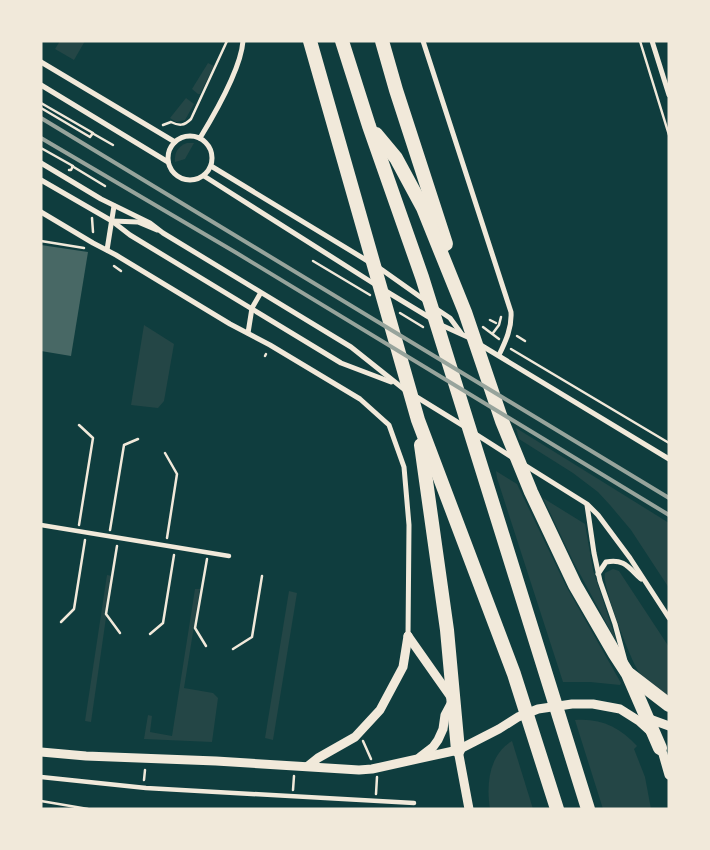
<svg xmlns="http://www.w3.org/2000/svg" width="710" height="850" viewBox="0 0 710 850" font-family="Figtree,sans-serif">
	<rect width="100%" height="100%" fill="#0f3d3e"/>
	<!-- green -->
	<g fill="#244646">
		<polygon points="60,41 85,41 74,60 55,49"/>
		<polygon points="208,63 214,66 200,94 198,94 192,89"/>
		<polygon points="186,98 194,104 185,120 176,122 170,118"/>
		<path d="M187,143H194L185,159L175,162C174,153 178,146 187,143Z"/>
		<polygon points="144,325 174,344 164,401 158,408 131,405"/>
		<polygon points="516,428 669,523 669,588 631,530 610,505 598,492 573,473 519,439"/>
		<polygon points="496,471 517,484 566,586 621,683 620,685 590,682 563,682 497,478"/>
		<polygon points="543,498 585,524 593,570 617,643 573,561"/>
		<path d="M613,569L619,571L669,647V698C659,690 647,682 639,672C631,661 601,583 605,573Z"/>
		<polygon points="107,575 112,576 91,722 85,721"/>
		<polygon points="195,589 200,589 184,688 213,693 218,698 212,742 144,739 148,715 152,716 150,732 172,736"/>
		<polygon points="289,591 297,593 273,740 265,738"/>
		<path d="M575,720C601,718 620,727 637,746L634,749L645,777L651,809H603Z"/>
		<path d="M512,741L533,809H490C486,784 489,755 512,741Z"/>
	</g>
	<!-- building -->
	<polygon fill="#486865" points="41,245 88,252 71,356 41,351"/>
	<g fill="none" stroke-linecap="round" stroke-linejoin="round">
		<!-- path -->
		<g stroke="#f1e9da" stroke-width="2.5">
			<polyline points="640,41 669,135"/>
			<polyline points="41,103 93,133 90,137 41,108"/>
			<path d="M163,125L171,122C179,126 184,126 191,119L227,41"/>
			<polyline points="92,133 113,145"/>
			<polyline points="41,148 73,166 71,170 69,170"/>
			<polyline points="72,166 105,186"/>
			<polyline points="92,218 93,232"/>
			<polyline points="41,241 84,248"/>
			<polyline points="313,261 370,295"/>
			<polyline points="114,266 121,271"/>
			<polyline points="400,313 423,327"/>
			<polyline points="490,320 496,323"/>
			<polyline points="483,327 499,339"/>
			<polyline points="493,333 499,325 501,317"/>
			<polyline points="517,336 525,341"/>
			<polyline points="511,349 669,443"/>
			<polyline points="265,356 266,354"/>
			<polyline points="165,453 177,474 167,538"/>
			<polyline points="79,525 93,438 79,425"/>
			<polyline points="110,530 124,445 138,439"/>
			<polyline points="117,546 106,614 120,633"/>
			<polyline points="61,622 74,609 85,540"/>
			<polyline points="150,634 163,623 174,555"/>
			<polyline points="206,646 195,628 207,559"/>
			<polyline points="233,649 252,637 262,576"/>
			<polyline points="363,741 371,759"/>
			<polyline points="144,780 145,770"/>
			<polyline points="293,790 294,776"/>
			<polyline points="376,794 377,777"/>
			<polyline points="41,801 88,809"/>
		</g>
		<!-- pedestrian -->
		<g stroke="#f1e9da" stroke-width="4.5">
			<polyline points="41,525 229,556"/>
			<polyline points="41,777 146,788 414,803"/>
		</g>
		<!-- minor -->
		<g stroke="#f1e9da" stroke-width="5">
			<path d="M423,41L511,312C512,327 506,341 499,355"/>
			<polyline points="652,41 669,95"/>
			<polyline points="41,62 175,142"/>
			<polyline points="41,85 168,162"/>
			<circle cx="190" cy="158" r="22"/>
			<path d="M200,138C214,115 241,68 243,41"/>
			<polyline points="41,163 101,199 150,223 163,233 351,347 405,390"/>
			<polyline points="211,166 371,263"/>
			<polyline points="204,176 376,285"/>
			<polyline points="41,180 112,221 130,235 341,363 391,382"/>
			<polyline points="41,212 93,243 116,255 230,324 270,345 360,399 389,425 404,467 409,525 408,636"/>
			<polyline points="112,221 138,222 157,230"/>
			<polyline points="107,250 114,206"/>
			<polyline points="378,267 426,301"/>
			<polyline points="384,290 432,319"/>
			<polyline points="435,308 450,318 461,333"/>
			<polyline points="441,325 472,339"/>
			<polyline points="248,333 252,308 260,294"/>
			<polyline points="479,344 669,459"/>
			<polyline points="415,396 467,428"/>
			<polyline points="474,433 513,458"/>
			<polyline points="523,464 587,504 598,515 630,558 669,618"/>
			<polyline points="587,505 594,553 600,581 615,624 625,661"/>
			<path d="M598,574L606,562C624,558 629,568 641,579"/>
		</g>
		<!-- tertiary -->
		<g stroke="#f1e9da" stroke-width="9">
			<polyline points="408,636 453,700 445,715 443,729 438,740 433,747 420,757"/>
			<polyline points="647,718 669,726"/>
			<polyline points="658,744 663,754 669,775"/>
			<polyline points="458,750 469,809"/>
			<polyline points="41,752 86,756 216,761 359,770 372,769 458,750 499,729 518,717 538,709 572,704 593,704 620,709 639,721 650,731"/>
			<polyline points="308,766 318,758 355,737 380,710 403,667 408,636"/>
		</g>
		<!-- motorway -->
		<g stroke="#f1e9da" stroke-width="14">
			<polyline points="310,41 418,420 514,674 557,809"/>
			<polyline points="342,41 369,126 422,277 588,809"/>
			<polyline points="382,41 396,90 446,244"/>
			<polyline points="376,134 396,158 423,208 465,312 502,421 531,492 575,585 615,654 628,674 660,748"/>
			<polyline points="421,445 447,630 458,750"/>
			<polyline points="630,675 669,705"/>
		</g>
		<!-- rail -->
		<g stroke="#97a49c" stroke-width="4">
			<polyline points="41,118 669,498"/>
			<polyline points="41,138 235,252 669,515"/>
		</g>
	</g>
	<!-- border -->
	<rect width="710" height="850" fill="none" stroke="#f1e9da" stroke-width="85"/>
</svg>
